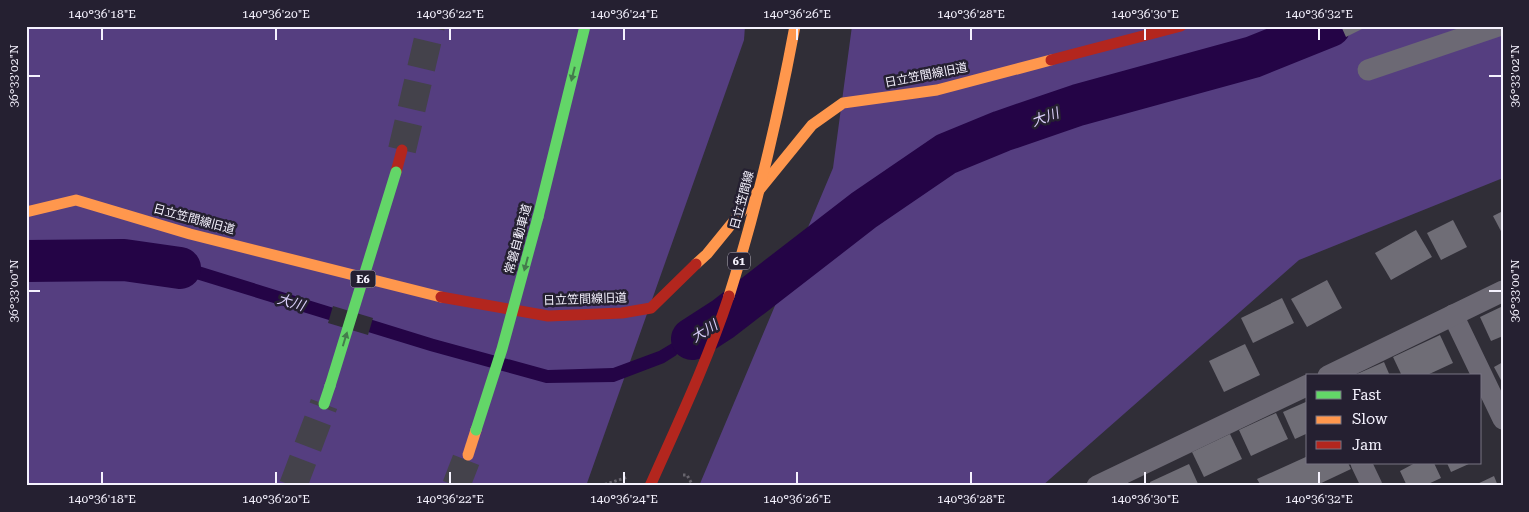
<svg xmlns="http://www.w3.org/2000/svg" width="1529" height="512" viewBox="0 0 1529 512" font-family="'Roboto Serif','Noto Sans JP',serif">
	<rect width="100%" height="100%" fill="#302e37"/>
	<!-- forest -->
	<g fill="#553e80">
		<polygon points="26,26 745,26 744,40 586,486 26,486"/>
		<polygon points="852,26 1503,26 1503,178 1299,260 1042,486 699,486 833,168"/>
	</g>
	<!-- water -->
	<polygon fill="#240446" points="122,253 176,259 434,339 548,370 613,368 659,351 724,312 724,325 664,363 614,382 546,383 430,351 173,272 124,266"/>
	<!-- pier -->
	<g fill="#302e37">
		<polygon points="333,306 373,318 368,335 328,323"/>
		<polygon points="723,310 726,327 675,359 685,332"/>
	</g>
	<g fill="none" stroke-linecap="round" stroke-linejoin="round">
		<!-- river -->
		<g stroke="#240446" stroke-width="42">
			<polyline points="26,261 124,260 180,268"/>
			<polyline points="692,339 723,319 864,210 946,154 1002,131 1078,105 1253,57 1330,26"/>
		</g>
	</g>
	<!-- building -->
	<g fill="#6f6d76">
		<polygon points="1341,26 1368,26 1346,37"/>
		<polygon points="1503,211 1503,235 1493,216"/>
		<polygon points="1453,220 1467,247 1441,260 1427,233"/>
		<polygon points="1416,230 1432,257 1391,280 1375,253"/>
		<polygon points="1327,280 1342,308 1307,327 1291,299"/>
		<polygon points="1282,298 1294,323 1253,343 1241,318"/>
		<polygon points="1503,306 1503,336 1491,341 1480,317"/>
		<polygon points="1440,335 1453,363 1425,376 1402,376 1393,357"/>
		<polygon points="1245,344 1260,375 1224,392 1209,361"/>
		<polygon points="1384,362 1390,376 1358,376 1357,374"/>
		<polygon points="1503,362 1503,384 1494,367"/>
		<polygon points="1308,401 1308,433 1295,439 1283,412"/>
		<polygon points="1276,413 1288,439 1251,456 1239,430"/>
		<polygon points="1230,434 1242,459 1204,477 1192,452"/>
		<polygon points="1308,456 1308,463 1348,463 1351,469 1315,486 1261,486 1257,479"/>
		<polygon points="1415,463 1434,463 1441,478 1424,486 1407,486 1400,471"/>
		<polygon points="1447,463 1471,463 1451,472"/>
		<polygon points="1189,464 1199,486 1151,486 1150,482"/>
		<polygon points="1494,476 1498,486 1473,486"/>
	</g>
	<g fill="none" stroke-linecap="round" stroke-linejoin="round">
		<!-- highway-tunnel -->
		<g stroke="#44424b" stroke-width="28" stroke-dasharray="28 14" stroke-linecap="butt">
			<polyline points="402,150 431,26"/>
			<polyline points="293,486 324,404"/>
			<polyline points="456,486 468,455"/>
		</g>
		<!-- path -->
		<g stroke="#67646d" stroke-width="3" stroke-dasharray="2.5 2.5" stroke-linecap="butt">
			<polyline points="683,475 687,475 693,486"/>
			<polyline points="600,486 628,477"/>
		</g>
		<!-- street -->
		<g stroke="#6c6974" stroke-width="21">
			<polyline points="1368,70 1498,26"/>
			<polyline points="1453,315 1503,419"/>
			<polyline points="1328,376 1503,291"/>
			<polyline points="1361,463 1372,486"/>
			<polyline points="1097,486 1308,385"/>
		</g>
		<!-- fast -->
		<g stroke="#63d668" stroke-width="11">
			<polyline points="538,217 585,26"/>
			<polyline points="324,404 330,386"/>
		</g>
		<!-- slow -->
		<g stroke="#ff974d" stroke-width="11">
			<polyline points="26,212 76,200 190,234 441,297"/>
			<polyline points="696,264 707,254 812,125 843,103 937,90 1051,60"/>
			<polyline points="468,455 476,430"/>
		</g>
		<!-- jam -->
		<g stroke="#b3261e" stroke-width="11">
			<polyline points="1051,60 1181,26"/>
			<polyline points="396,172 402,150"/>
			<polyline points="441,297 548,316 622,313 651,308 696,264"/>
		</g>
		<!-- fast-bridge -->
		<g stroke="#63d668" stroke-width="11">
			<polyline points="330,386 396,172"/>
			<polyline points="476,430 502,349 538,217"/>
		</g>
		<!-- slow-bridge -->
		<path stroke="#ff974d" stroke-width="11" d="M729,296C757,207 778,117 795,26"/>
		<!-- jam-bridge -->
		<path stroke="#b3261e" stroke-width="11" d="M650,486C678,423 707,362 729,296"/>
	</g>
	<!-- one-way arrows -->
	<defs><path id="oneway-solid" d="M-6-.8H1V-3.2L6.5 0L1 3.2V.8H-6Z" transform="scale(1.25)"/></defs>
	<g fill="#447b4c">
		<use href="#oneway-solid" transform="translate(573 74) rotate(104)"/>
		<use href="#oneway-solid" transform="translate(526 264) rotate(105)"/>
		<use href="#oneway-solid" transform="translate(345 339) rotate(-73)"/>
	</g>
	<!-- ticks -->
	<path fill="none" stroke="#f5f2fe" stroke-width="2" d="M102,28V40M276,28V40M450,28V40M624,28V40M797,28V40M971,28V40M1145,28V40M1319,28V40M28,76H40M1489,76H1502M28,291H40M1489,291H1502M102,472V484M276,472V484M450,472V484M624,472V484M797,472V484M971,472V484M1145,472V484M1319,472V484"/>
	<g text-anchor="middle" stroke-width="5" stroke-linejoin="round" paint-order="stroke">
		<!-- shield labels -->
		<g fill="#252031" stroke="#b7b3c0" stroke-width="1">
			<rect x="728" y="252.5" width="22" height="17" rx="4"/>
			<rect x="350.5" y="270.5" width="25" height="17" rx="4"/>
		</g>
		<g font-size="11" font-weight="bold" fill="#f5f2fe">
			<text x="739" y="265">61</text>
			<text x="363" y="283">E6</text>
		</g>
		<!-- street labels -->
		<g font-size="12" fill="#f5f2fe" stroke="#252031">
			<text transform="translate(926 75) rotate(-11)" y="4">日立笠間線旧道</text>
			<text transform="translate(742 200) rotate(-75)" y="4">日立笠間線</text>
			<text transform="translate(194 219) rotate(15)" y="4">日立笠間線旧道</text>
			<text transform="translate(518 239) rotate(-75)" y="4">常磐自動車道</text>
			<text transform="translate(585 299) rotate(-2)" y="4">日立笠間線旧道</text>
		</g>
		<!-- water labels -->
		<g font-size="14" font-style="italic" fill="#d9cef9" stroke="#252031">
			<text transform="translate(1045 117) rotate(-20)" y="5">大川</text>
			<text transform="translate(291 302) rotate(17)" y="5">大川</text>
			<text transform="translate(704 331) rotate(-32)" y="5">大川</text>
		</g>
	</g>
	<!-- border -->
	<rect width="1529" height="512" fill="none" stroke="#252031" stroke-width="55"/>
	<!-- legend -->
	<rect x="1306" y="374" width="175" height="90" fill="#252031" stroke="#787483"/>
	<rect x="1316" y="391" width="25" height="8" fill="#63d668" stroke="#787483"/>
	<text x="1352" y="400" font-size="15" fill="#f5f2fe">Fast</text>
	<rect x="1316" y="416" width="25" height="8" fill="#ff974d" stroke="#787483"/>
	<text x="1352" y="424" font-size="15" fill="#f5f2fe">Slow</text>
	<rect x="1316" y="441" width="25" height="8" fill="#b3261e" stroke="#787483"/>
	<text x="1352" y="450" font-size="15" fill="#f5f2fe">Jam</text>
	<rect x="28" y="28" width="1474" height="456" fill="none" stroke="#f5f2fe" stroke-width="2"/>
	<g font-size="12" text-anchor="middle" fill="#f5f2fe">
		<text x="102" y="18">140°36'18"E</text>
		<text x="276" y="18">140°36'20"E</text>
		<text x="450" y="18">140°36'22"E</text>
		<text x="624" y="18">140°36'24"E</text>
		<text x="797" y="18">140°36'26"E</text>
		<text x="971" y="18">140°36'28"E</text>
		<text x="1145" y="18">140°36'30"E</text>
		<text x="1319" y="18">140°36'32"E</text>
		<text transform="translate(14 76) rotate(-90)" y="4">36°33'02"N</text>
		<text transform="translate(1515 76) rotate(-90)" y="4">36°33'02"N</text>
		<text transform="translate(14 291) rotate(-90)" y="4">36°33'00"N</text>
		<text transform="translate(1515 291) rotate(-90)" y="4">36°33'00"N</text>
		<text x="102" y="503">140°36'18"E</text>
		<text x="276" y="503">140°36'20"E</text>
		<text x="450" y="503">140°36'22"E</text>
		<text x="624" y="503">140°36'24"E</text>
		<text x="797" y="503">140°36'26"E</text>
		<text x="971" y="503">140°36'28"E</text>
		<text x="1145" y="503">140°36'30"E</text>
		<text x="1319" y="503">140°36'32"E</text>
	</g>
</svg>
